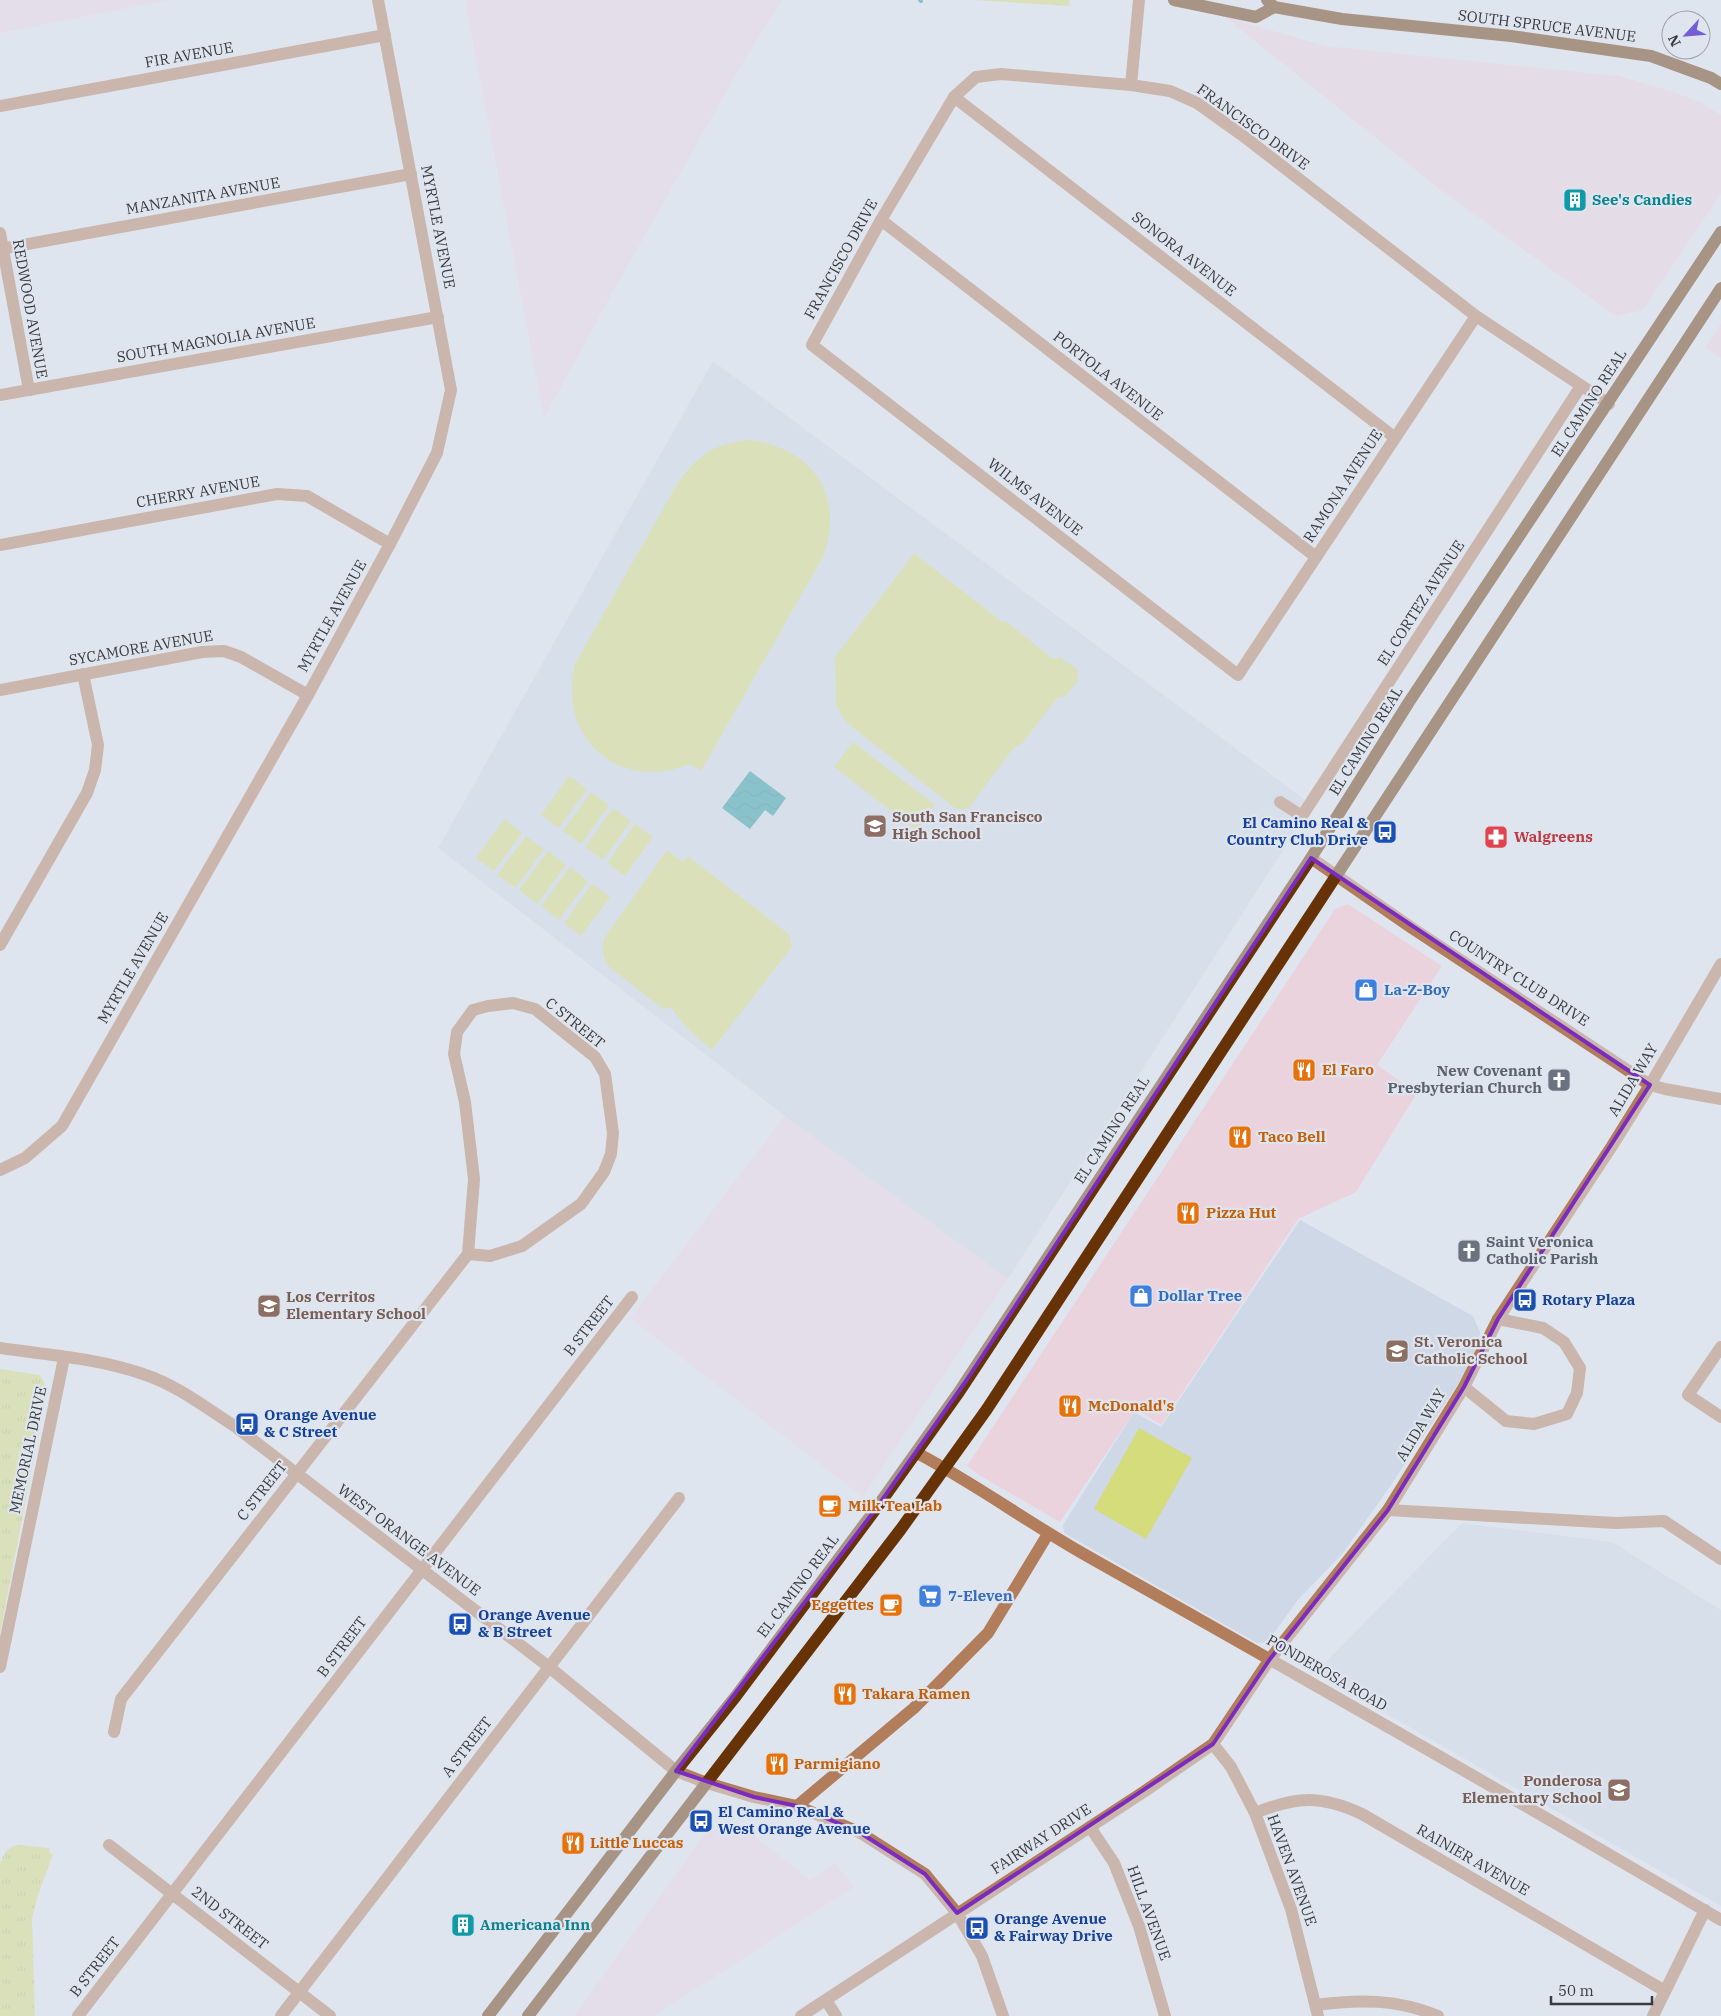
<svg xmlns="http://www.w3.org/2000/svg" width="1721" height="2016" viewBox="0 0 1721 2016" font-family="'IBM Plex Serif',serif">
	<defs>
		<pattern id="park-tufts" width="24" height="20" patternUnits="userSpaceOnUse" patternTransform="scale(1.25)"><rect width="24" height="20" fill="#d4dc7b"/><path d="M3 7l-1-3M5 7V3M7 7l1-3M15 17l-1-3M17 17v-4M19 17l1-3" fill="none" stroke="#b7be6b"/></pattern>
		<pattern id="water-waves" width="16" height="10" patternUnits="userSpaceOnUse" patternTransform="scale(1.25)"><rect width="16" height="10" fill="#2598a1"/><path d="M0 5q4-4 8 0t8 0" fill="none" stroke="#217d85"/></pattern>
	</defs>
	<rect width="100%" height="100%" fill="#dfe5ef"/>
	<!-- commercial -->
	<g fill="#ebd3de">
		<polygon points="1225,17 1326,46 1619,76 1671,91 1700,102 1721,115 1721,194 1643,310 1616,316 1443,192"/>
		<polygon points="1721,323 1721,358 1705,348"/>
		<polygon points="1348,904 1442,966 1377,1065 1417,1093 1356,1192 1298,1219 1161,1425 1136,1409 1060,1522 979,1475 967,1466 1335,909"/>
	</g>
	<!-- industrial -->
	<g fill="#e9d4e2">
		<polygon points="0,0 169,0 0,33"/>
		<polygon points="465,0 782,0 746,57 615,288 544,418"/>
		<polygon points="785,1116 1008,1279 863,1497 630,1318"/>
		<polygon points="737,1822 810,1880 835,1863 854,1887 654,2016 574,2016 705,1834"/>
	</g>
	<!-- built -->
	<g fill="#ced8e7">
		<polygon points="713,361 1312,805 1008,1279 785,1116 438,848"/>
		<polygon points="1300,1220 1473,1316 1480,1332 1479,1343 1466,1372 1391,1485 1343,1553 1297,1601 1271,1637 1263,1643 1257,1643 1064,1533 1063,1525 1134,1412 1161,1427"/>
		<polygon points="1462,1523 1612,1542 1721,1610 1721,1906 1315,1673"/>
	</g>
	<!-- grass -->
	<g fill="#d4dc7b">
		<path d="M752,440C814,450 844,495 824,555L701,771L690,764C618,793 557,738 575,664L677,484C698,454 716,442 752,440Z"/>
		<polygon points="914,553 1001,621 1007,622 1053,659 1060,657 1077,669 1078,681 1065,697 1058,697 1021,745 1015,746 968,809 956,809 846,722 839,712 836,704 835,657"/>
		<polygon points="853,742 935,805 916,830 834,767"/>
		<polygon points="569,776 587,789 559,828 541,815"/>
		<polygon points="591,792 609,805 581,844 563,831"/>
		<polygon points="613,808 631,821 603,860 585,847"/>
		<polygon points="504,819 522,833 494,871 476,858"/>
		<polygon points="635,824 653,837 625,876 607,863"/>
		<polygon points="526,836 544,849 516,888 497,875"/>
		<path d="M667,850L683,862L688,856L790,935L792,947L712,1050C696,1037 682,1024 671,1007L663,1009L608,966C602,955 601,949 605,937Z"/>
		<polygon points="548,851 566,865 537,904 519,890"/>
		<polygon points="570,867 588,881 559,920 541,906"/>
		<polygon points="592,884 610,897 581,936 564,923"/>
		<polygon points="1139,1428 1192,1458 1146,1539 1094,1509"/>
	</g>
	<!-- park -->
	<g fill="url(#park-tufts)">
		<polygon points="973,0 1070,0 1069,6"/>
		<polygon points="0,1369 40,1375 47,1389 0,1634"/>
		<path d="M18,1845L50,1848L49,1853L53,1854L37,1898L32,1919L35,2016H0V1865C3,1854 6,1848 18,1845Z"/>
	</g>
	<!-- water -->
	<polygon fill="url(#water-waves)" points="750,771 786,798 773,816 765,810 750,829 722,808"/>
	<g fill="none" stroke-linecap="round" stroke-linejoin="round">
		<!-- stream -->
		<polyline stroke="#2598a1" stroke-width="4" points="920,0 921,1"/>
		<!-- minor -->
		<g stroke="#b27d5b" stroke-width="12">
			<polyline points="1131,85 1139,0"/>
			<polyline points="954,97 1394,437"/>
			<polyline points="0,106 385,35"/>
			<polyline points="881,220 1316,557"/>
			<polyline points="0,233 29,390"/>
			<polyline points="0,249 411,174"/>
			<polyline points="1476,316 1238,675 812,345 881,220 954,97 976,77 1001,74 1131,85 1170,91 1197,103 1242,135 1476,316 1609,404"/>
			<polyline points="0,395 438,317"/>
			<polyline points="0,545 277,494 307,496 390,544"/>
			<polyline points="0,690 202,652 224,651 241,657 308,695"/>
			<polyline points="1280,802 1302,816 1581,386"/>
			<polyline points="1311,858 1412,928 1650,1085 1665,1089 1721,1099"/>
			<polyline points="0,945 87,793 95,770 98,745 83,674"/>
			<polygon points="513,1003 535,1009 595,1057 605,1074 613,1133 611,1154 604,1172 581,1204 522,1246 490,1256 468,1254 474,1179 465,1102 454,1054 457,1032 473,1010 488,1006"/>
			<polyline points="0,1170 25,1158 62,1126 308,695 390,544 437,453 451,390 378,0"/>
			<polyline points="1721,1347 1688,1395 1721,1417"/>
			<path d="M0,1348C47,1355 98,1358 143,1374C177,1385 206,1408 236,1427L549,1667L676,1771L707,1783L754,1797L797,1806L859,1832L925,1874L957,1913L982,1956L1003,2016"/>
			<polyline points="1464,1387 1506,1421 1534,1424 1567,1414 1577,1393 1580,1368 1564,1342 1543,1328 1498,1319"/>
			<path d="M917,1453C976,1484 1030,1524 1089,1557C1300,1676 1512,1797 1721,1920"/>
			<polyline points="1388,1510 1616,1523 1664,1521 1721,1559"/>
			<polyline points="0,1667 64,1358"/>
			<polyline points="114,1732 121,1699 468,1254"/>
			<polyline points="1213,1744 1231,1767 1255,1813 1291,1909 1318,2016"/>
			<polyline points="797,1806 914,1708 988,1633 1048,1534"/>
			<path d="M1255,1813C1297,1796 1321,1795 1362,1814L1665,1991"/>
			<polyline points="1090,1827 1114,1863 1139,1926 1165,2016"/>
			<polyline points="109,1845 330,2016"/>
			<polyline points="826,2000 836,2016"/>
			<path d="M1316,2005C1358,1999 1398,1999 1438,2016"/>
			<polyline points="78,2016 632,1297"/>
			<polyline points="281,2016 679,1498"/>
			<polyline points="801,2016 1145,1791 1213,1744 1270,1659 1388,1510 1464,1387 1498,1319 1612,1146 1650,1085 1721,964"/>
			<polyline points="1653,2016 1705,1910"/>
		</g>
		<!-- major -->
		<g stroke="#673205" stroke-width="12">
			<polyline points="1174,0 1256,17 1274,7"/>
			<polyline points="1267,0 1274,7 1342,19 1511,36 1651,56 1711,78 1721,84"/>
			<polyline points="488,2016 676,1771 736,1696 875,1510 959,1392 1311,858 1409,702 1721,232"/>
			<polyline points="528,2016 901,1529 987,1409 1721,288"/>
		</g>
	</g>
	<!-- marked area -->
	<path d="M0 0H1721V2016H0ZM1311,858L1650,1085L1498,1319L1464,1387L1388,1510L1270,1659L1213,1744L957,1913L925,1874L859,1832L797,1806L754,1797L676,1771L875,1510L966,1381Z" fill="#dfe5ef" fill-opacity=".55" fill-rule="evenodd"/>
	<path fill="none" stroke="#7b2cbf" stroke-width="4" stroke-linejoin="round" d="M1311,858L1650,1085L1498,1319L1464,1387L1388,1510L1270,1659L1213,1744L957,1913L925,1874L859,1832L797,1806L754,1797L676,1771L875,1510L966,1381Z"/>
	<!-- icons -->
	<defs>
		<g id="building-square" transform="scale(1.25)"><rect x="-9" y="-9" width="18" height="18" rx="4" fill="#0f9aa8" stroke="#dfe5ef"/><path d="M-4-6H4V6H1V3H-1V6H-4ZM-2.5-4.3h1.7v1.8h-1.7ZM.8-4.3h1.7v1.8H.8ZM-2.5-1h1.7V.8h-1.7ZM.8-1h1.7V.8H.8Z" fill="#fff"/></g>
		<g id="school-square" transform="scale(1.25)"><rect x="-9" y="-9" width="18" height="18" rx="4" fill="#8d6e63" stroke="#dfe5ef"/><path d="M0-5L7-2L0 1L-7-2ZM-4 1L0 2.5L4 1V4Q0 6-4 4Z" fill="#fff"/></g>
		<g id="bus-square" transform="scale(1.25)"><rect x="-9" y="-9" width="18" height="18" rx="4" fill="#1a4fb4" stroke="#dfe5ef"/><path d="M-5-6H5V4H4V6H2V4H-2V6H-4V4H-5ZM-3.5-4V0h7V-4ZM-3.5 1.2v1.5H-2V1.2ZM2 1.2v1.5H3.5V1.2Z" fill="#fff"/></g>
		<g id="pharmacy-square" transform="scale(1.25)"><rect x="-9" y="-9" width="18" height="18" rx="4" fill="#e0444e" stroke="#dfe5ef"/><path d="M-2-6h4v4h4v4h-4v4h-4v-4h-4v-4h4Z" fill="#fff"/></g>
		<g id="shop-square" transform="scale(1.25)"><rect x="-9" y="-9" width="18" height="18" rx="4" fill="#3f7fe0" stroke="#dfe5ef"/><path d="M-5-2.5h2.3a2.7 3.5 0 0 1 5.4 0H5L5.5 6h-11ZM-1.5-2.5h3a1.5 2.3 0 0 0-3 0Z" fill="#fff"/></g>
		<g id="restaurant-square" transform="scale(1.25)"><rect x="-9" y="-9" width="18" height="18" rx="4" fill="#e8710a" stroke="#dfe5ef"/><path d="M-5-6h1v4h1v-4h1v4h1v-4h1v5L-1.5 .5V6h-2V.5L-5-1ZM5-6V6H3V1.5H1.5Q1.5-4 5-6Z" fill="#fff"/></g>
		<g id="church-square" transform="scale(1.25)"><rect x="-9" y="-9" width="18" height="18" rx="4" fill="#6b7280" stroke="#dfe5ef"/><path d="M-1.2-6h2.4v3.5h3.3v2.4h-3.3V6h-2.4V-.1h-3.3v-2.4h3.3Z" fill="#fff"/></g>
		<g id="cafe-square" transform="scale(1.25)"><rect x="-9" y="-9" width="18" height="18" rx="4" fill="#e8710a" stroke="#dfe5ef"/><path d="M-5.5-4.5H6V0H3Q3 3.5 0 3.5H-2.5Q-5.5 3.5-5.5 0ZM3-3.2v2h1.7v-2ZM-6 4.5H4V6H-6Z" fill="#fff"/></g>
		<g id="supermarket-square" transform="scale(1.25)"><rect x="-9" y="-9" width="18" height="18" rx="4" fill="#3f7fe0" stroke="#dfe5ef"/><path d="M-6-5.5h2.5l.6 2H6L4.5 2H-2.5L-4.4-4H-6ZM-1.5 3.2a1.3 1.3 0 1 0 .1 0ZM3 3.2a1.3 1.3 0 1 0 .1 0Z" fill="#fff"/></g>
	</defs>
	<g fill-rule="evenodd">
		<use href="#building-square" x="1575" y="200"/>
		<use href="#school-square" x="875" y="826"/>
		<use href="#bus-square" x="1385" y="832"/>
		<use href="#pharmacy-square" x="1496" y="837"/>
		<use href="#shop-square" x="1366" y="990"/>
		<use href="#restaurant-square" x="1304" y="1070"/>
		<use href="#church-square" x="1559" y="1080"/>
		<use href="#restaurant-square" x="1240" y="1137"/>
		<use href="#restaurant-square" x="1188" y="1213"/>
		<use href="#church-square" x="1469" y="1251"/>
		<use href="#shop-square" x="1141" y="1296"/>
		<use href="#bus-square" x="1525" y="1300"/>
		<use href="#school-square" x="269" y="1306"/>
		<use href="#school-square" x="1397" y="1351"/>
		<use href="#restaurant-square" x="1070" y="1406"/>
		<use href="#bus-square" x="247" y="1424"/>
		<use href="#cafe-square" x="830" y="1506"/>
		<use href="#supermarket-square" x="930" y="1596"/>
		<use href="#cafe-square" x="891" y="1605"/>
		<use href="#bus-square" x="460" y="1624"/>
		<use href="#restaurant-square" x="845" y="1694"/>
		<use href="#restaurant-square" x="777" y="1764"/>
		<use href="#school-square" x="1619" y="1790"/>
		<use href="#bus-square" x="701" y="1821"/>
		<use href="#restaurant-square" x="573" y="1843"/>
		<use href="#building-square" x="463" y="1925"/>
		<use href="#bus-square" x="977" y="1928"/>
	</g>
	<g text-anchor="middle" stroke-width="4.5" stroke-linejoin="round" paint-order="stroke">
		<!-- street labels -->
		<g font-size="15" fill="#393c3f" stroke="#dfe5ef">
			<text transform="translate(1547 26) rotate(7)" y="5">SOUTH SPRUCE AVENUE</text>
			<text transform="translate(189 55) rotate(-10)" y="5">FIR AVENUE</text>
			<text transform="translate(1253 127) rotate(36)" y="5">FRANCISCO DRIVE</text>
			<text transform="translate(203 196) rotate(-10)" y="5">MANZANITA AVENUE</text>
			<text transform="translate(438 227) rotate(79)" y="5">MYRTLE AVENUE</text>
			<text transform="translate(1184 254) rotate(38)" y="5">SONORA AVENUE</text>
			<text transform="translate(841 259) rotate(-61)" y="5">FRANCISCO DRIVE</text>
			<text transform="translate(30 309) rotate(80)" y="5">REDWOOD AVENUE</text>
			<text transform="translate(216 340) rotate(-10)" y="5">SOUTH MAGNOLIA AVENUE</text>
			<text transform="translate(1108 376) rotate(38)" y="5">PORTOLA AVENUE</text>
			<text transform="translate(1589 403) rotate(-57)" y="5">EL CAMINO REAL</text>
			<text transform="translate(1343 486) rotate(-57)" y="5">RAMONA AVENUE</text>
			<text transform="translate(198 492) rotate(-10)" y="5">CHERRY AVENUE</text>
			<text transform="translate(1035 497) rotate(38)" y="5">WILMS AVENUE</text>
			<text transform="translate(1421 603) rotate(-57)" y="5">EL CORTEZ AVENUE</text>
			<text transform="translate(332 616) rotate(-61)" y="5">MYRTLE AVENUE</text>
			<text transform="translate(141 648) rotate(-10)" y="5">SYCAMORE AVENUE</text>
			<text transform="translate(1366 741) rotate(-58)" y="5">EL CAMINO REAL</text>
			<text transform="translate(133 968) rotate(-60)" y="5">MYRTLE AVENUE</text>
			<text transform="translate(1519 978) rotate(33)" y="5">COUNTRY CLUB DRIVE</text>
			<text transform="translate(575 1023) rotate(39)" y="5">C STREET</text>
			<text transform="translate(1633 1080) rotate(-59)" y="5">ALIDA WAY</text>
			<text transform="translate(1112 1130) rotate(-57)" y="5">EL CAMINO REAL</text>
			<text transform="translate(589 1326) rotate(-52)" y="5">B STREET</text>
			<text transform="translate(1421 1425) rotate(-59)" y="5">ALIDA WAY</text>
			<text transform="translate(28 1450) rotate(-78)" y="5">MEMORIAL DRIVE</text>
			<text transform="translate(262 1491) rotate(-52)" y="5">C STREET</text>
			<text transform="translate(409 1540) rotate(37)" y="5">WEST ORANGE AVENUE</text>
			<text transform="translate(798 1586) rotate(-53)" y="5">EL CAMINO REAL</text>
			<text transform="translate(342 1647) rotate(-53)" y="5">B STREET</text>
			<text transform="translate(1327 1673) rotate(30)" y="5">PONDEROSA ROAD</text>
			<text transform="translate(467 1747) rotate(-52)" y="5">A STREET</text>
			<text transform="translate(1041 1839) rotate(-33)" y="5">FAIRWAY DRIVE</text>
			<text transform="translate(1473 1860) rotate(30)" y="5">RAINIER AVENUE</text>
			<text transform="translate(1292 1870) rotate(70)" y="5">HAVEN AVENUE</text>
			<text transform="translate(1149 1913) rotate(70)" y="5">HILL AVENUE</text>
			<text transform="translate(230 1918) rotate(38)" y="5">2ND STREET</text>
			<text transform="translate(95 1967) rotate(-52)" y="5">B STREET</text>
		</g>
		<!-- culture labels -->
		<g font-size="15" font-weight="bold" fill="#0d838f" stroke="#dfe5ef" text-anchor="start">
			<text x="1592" y="205">See's Candies</text>
			<text x="480" y="1930">Americana Inn</text>
		</g>
		<!-- education labels -->
		<g font-size="15" font-weight="bold" fill="#785e54" stroke="#dfe5ef" text-anchor="start">
			<text x="892" y="822">South San Francisco<tspan x="892" dy="17">High School</tspan></text>
			<text x="286" y="1302">Los Cerritos<tspan x="286" dy="17">Elementary School</tspan></text>
			<text x="1414" y="1347">St. Veronica<tspan x="1414" dy="17">Catholic School</tspan></text>
			<text x="1602" y="1786" text-anchor="end">Ponderosa<tspan x="1602" dy="17">Elementary School</tspan></text>
		</g>
		<!-- transit labels -->
		<g font-size="15" font-weight="bold" fill="#164399" stroke="#dfe5ef" text-anchor="start">
			<text x="1368" y="828" text-anchor="end">El Camino Real &amp;<tspan x="1368" dy="17">Country Club Drive</tspan></text>
			<text x="1542" y="1305">Rotary Plaza</text>
			<text x="264" y="1420">Orange Avenue<tspan x="264" dy="17">&amp; C Street</tspan></text>
			<text x="478" y="1620">Orange Avenue<tspan x="478" dy="17">&amp; B Street</tspan></text>
			<text x="718" y="1817">El Camino Real &amp;<tspan x="718" dy="17">West Orange Avenue</tspan></text>
			<text x="994" y="1924">Orange Avenue<tspan x="994" dy="17">&amp; Fairway Drive</tspan></text>
		</g>
		<!-- health labels -->
		<g font-size="15" font-weight="bold" fill="#be3a42" stroke="#dfe5ef" text-anchor="start">
			<text x="1514" y="842">Walgreens</text>
		</g>
		<!-- shop labels -->
		<g font-size="15" font-weight="bold" fill="#366cbe" stroke="#dfe5ef" text-anchor="start">
			<text x="1384" y="995">La-Z-Boy</text>
			<text x="1158" y="1301">Dollar Tree</text>
			<text x="948" y="1601">7-Eleven</text>
		</g>
		<!-- food labels -->
		<g font-size="15" font-weight="bold" fill="#c56008" stroke="#dfe5ef" text-anchor="start">
			<text x="1322" y="1075">El Faro</text>
			<text x="1258" y="1142">Taco Bell</text>
			<text x="1206" y="1218">Pizza Hut</text>
			<text x="1088" y="1411">McDonald's</text>
			<text x="848" y="1511">Milk Tea Lab</text>
			<text x="874" y="1610" text-anchor="end">Eggettes</text>
			<text x="862" y="1699">Takara Ramen</text>
			<text x="794" y="1769">Parmigiano</text>
			<text x="590" y="1848">Little Luccas</text>
		</g>
		<!-- worship labels -->
		<g font-size="15" font-weight="bold" fill="#5b616d" stroke="#dfe5ef" text-anchor="end">
			<text x="1542" y="1076">New Covenant<tspan x="1542" dy="17">Presbyterian Church</tspan></text>
			<text x="1486" y="1247" text-anchor="start">Saint Veronica<tspan x="1486" dy="17">Catholic Parish</tspan></text>
		</g>
	</g>
	<!-- north arrow -->
	<g transform="translate(1686 35) rotate(244)"><circle r="24" fill="#dfe5ef" stroke="#9da1a9"/>
	<path d="M0-4L9 19L0 12L-9 19Z" fill="#745ed8"/>
	<text y="-8" font-size="14" font-weight="bold" text-anchor="middle" fill="#393c3f">N</text>
	</g>
	<!-- scale -->
	<path d="M1551 1996v8h101v-8" fill="none" stroke="#393c3f" stroke-width="2.5"/>
	<text x="1558" y="1996" font-size="15" fill="#393c3f" stroke="#dfe5ef" stroke-width="4" paint-order="stroke">50 m</text>
</svg>
